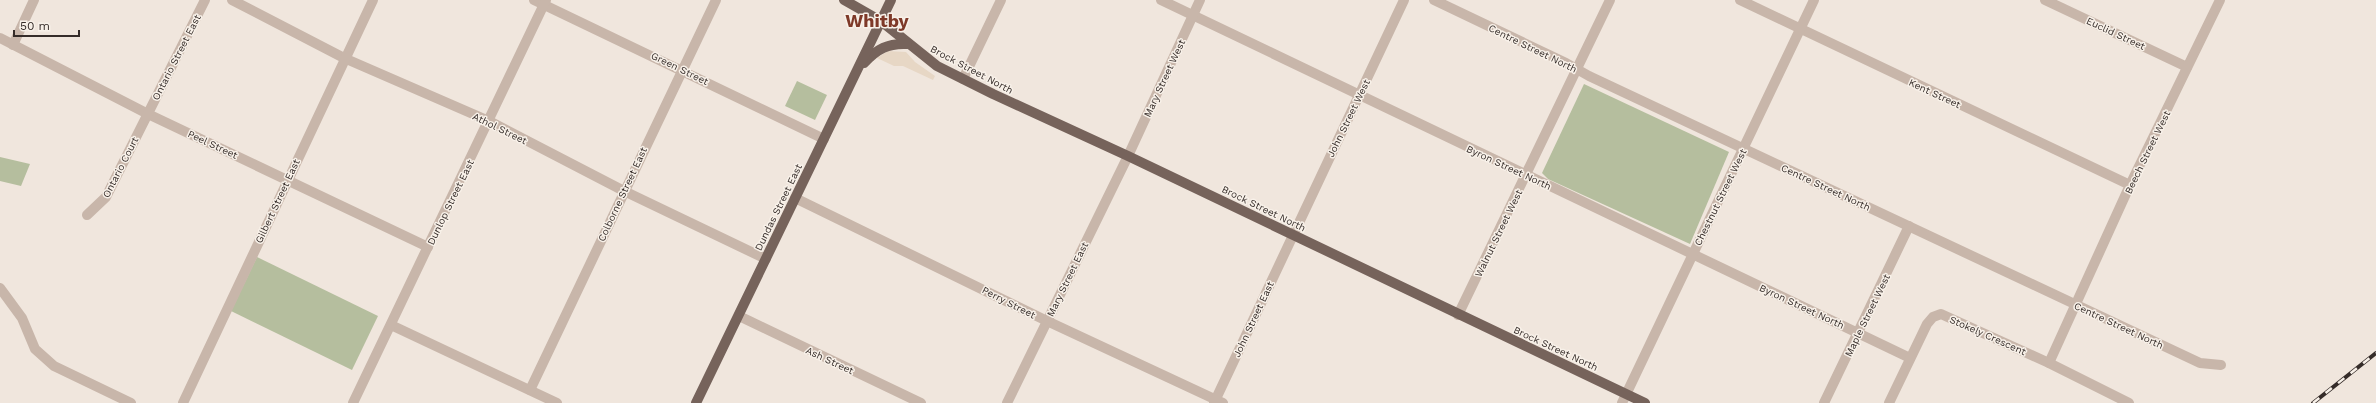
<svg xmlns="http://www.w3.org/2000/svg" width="2376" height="403" viewBox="0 0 2376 403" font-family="'Work Sans',sans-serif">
	<rect width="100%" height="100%" fill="#f0e6dd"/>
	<!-- green -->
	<g fill="#b5be9e">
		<polygon points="797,81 827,95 815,120 785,106"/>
		<polygon points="1584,84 1729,152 1690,244 1548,179 1542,173"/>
		<polygon points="0,157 30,164 21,186 0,181"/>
		<polygon points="257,257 378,316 352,370 231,311"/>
	</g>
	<!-- plaza -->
	<polygon fill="#e7d7c5" points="888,51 906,52 915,62 935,76 933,80 903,66 894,66 877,58"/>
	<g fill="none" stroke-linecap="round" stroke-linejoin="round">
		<!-- street -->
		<g stroke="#c8b6aa" stroke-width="10">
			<polyline points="232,0 344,58 489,121 624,191 766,259"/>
			<polyline points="534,0 824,139"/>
			<polyline points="1161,0 1910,358"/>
			<polyline points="1434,0 1566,63 1589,76 2200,363 2221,365"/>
			<polyline points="1740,0 2130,185"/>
			<polyline points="2045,0 2187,67"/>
			<polyline points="0,38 148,114 428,247"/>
			<polyline points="13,45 34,0"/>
			<polyline points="963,79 1001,0"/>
			<polyline points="795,198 1047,321 1223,403"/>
			<polyline points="87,215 106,197 205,0"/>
			<polyline points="0,288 22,318 35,349 54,366 131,403"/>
			<polyline points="1458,315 1610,0"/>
			<polyline points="739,316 921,403"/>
			<polyline points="391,325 557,403"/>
			<polyline points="2049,363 2130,185 2220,0"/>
			<polyline points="530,390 716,0"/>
			<polyline points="183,403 373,0"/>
			<polyline points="353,403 546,0"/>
			<polyline points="1007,403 1128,156 1200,0"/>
			<polyline points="1214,403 1404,0"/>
			<polyline points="1622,403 1814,0"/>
			<polyline points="1824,403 1909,226"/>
			<polyline points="1889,403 1927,324 1933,317 1941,314 2049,363 2129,403"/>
		</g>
		<!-- primary -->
		<g stroke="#76635b" stroke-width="10">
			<polyline points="844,0 881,21 937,66 993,94 1128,156 1645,403"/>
			<path d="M864,63C877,49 888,43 907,44"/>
			<polyline points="696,403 891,0"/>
		</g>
		<!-- rail casing -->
		<g stroke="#352c29" stroke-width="4">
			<polyline id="rail" points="2313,403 2376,353"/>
		</g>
		<!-- rail -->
		<use href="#rail" stroke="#f8f1e9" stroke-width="2.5" stroke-dasharray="8" stroke-linecap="butt"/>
	</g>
	<g text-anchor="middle" stroke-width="3" stroke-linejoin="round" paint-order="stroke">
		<!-- street labels -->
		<g font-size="10" fill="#352c29" stroke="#f8f1e9">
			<text transform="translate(2116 33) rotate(25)" y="4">Euclid Street</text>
			<text transform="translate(1533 48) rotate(26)" y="4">Centre Street North</text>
			<text transform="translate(176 57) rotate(-63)" y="4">Ontario Street East</text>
			<text transform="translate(680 68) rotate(26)" y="4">Green Street</text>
			<text transform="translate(972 69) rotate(28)" y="4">Brock Street North</text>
			<text transform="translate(1164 78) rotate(-65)" y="4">Mary Street West</text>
			<text transform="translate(1935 93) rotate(25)" y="4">Kent Street</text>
			<text transform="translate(1348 118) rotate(-64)" y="4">John Street West</text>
			<text transform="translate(500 128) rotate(26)" y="4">Athol Street</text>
			<text transform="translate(213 144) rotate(25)" y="4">Peel Street</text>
			<text transform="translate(2147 152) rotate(-64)" y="4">Beech Street West</text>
			<text transform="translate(120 167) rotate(-63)" y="4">Ontario Court</text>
			<text transform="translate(1509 167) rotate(25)" y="4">Byron Street North</text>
			<text transform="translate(1826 187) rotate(25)" y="4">Centre Street North</text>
			<text transform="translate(622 194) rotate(-65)" y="4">Colborne Street East</text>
			<text transform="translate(1720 197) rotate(-64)" y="4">Chestnut Street West</text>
			<text transform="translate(277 201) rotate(-65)" y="4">Gilbert Street East</text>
			<text transform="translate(450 202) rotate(-64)" y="4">Dunlop Street East</text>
			<text transform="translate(778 207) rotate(-64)" y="4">Dundas Street East</text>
			<text transform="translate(1264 208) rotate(26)" y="4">Brock Street North</text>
			<text transform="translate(1498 233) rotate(-64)" y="4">Walnut Street West</text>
			<text transform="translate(1067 279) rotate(-64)" y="4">Mary Street East</text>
			<text transform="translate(1009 302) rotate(27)" y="4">Perry Street</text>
			<text transform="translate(1802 306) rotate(25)" y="4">Byron Street North</text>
			<text transform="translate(1867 315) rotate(-64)" y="4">Maple Street West</text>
			<text transform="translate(1253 319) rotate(-65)" y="4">John Street East</text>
			<text transform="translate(2119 325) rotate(25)" y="4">Centre Street North</text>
			<text transform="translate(1988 335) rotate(24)" y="4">Stokely Crescent</text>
			<text transform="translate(1556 348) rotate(25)" y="4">Brock Street North</text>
			<text transform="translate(830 360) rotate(25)" y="4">Ash Street</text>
		</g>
		<!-- town labels -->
		<g font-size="18" font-weight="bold" fill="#7e3928" stroke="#f8f1e9">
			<text x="877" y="27">Whitby</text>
		</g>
	</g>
	<!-- scale -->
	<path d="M14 30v6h65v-6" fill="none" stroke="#352c29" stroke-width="2"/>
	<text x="20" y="30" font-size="12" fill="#352c29" stroke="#f8f1e9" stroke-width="3" paint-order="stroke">50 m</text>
</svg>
